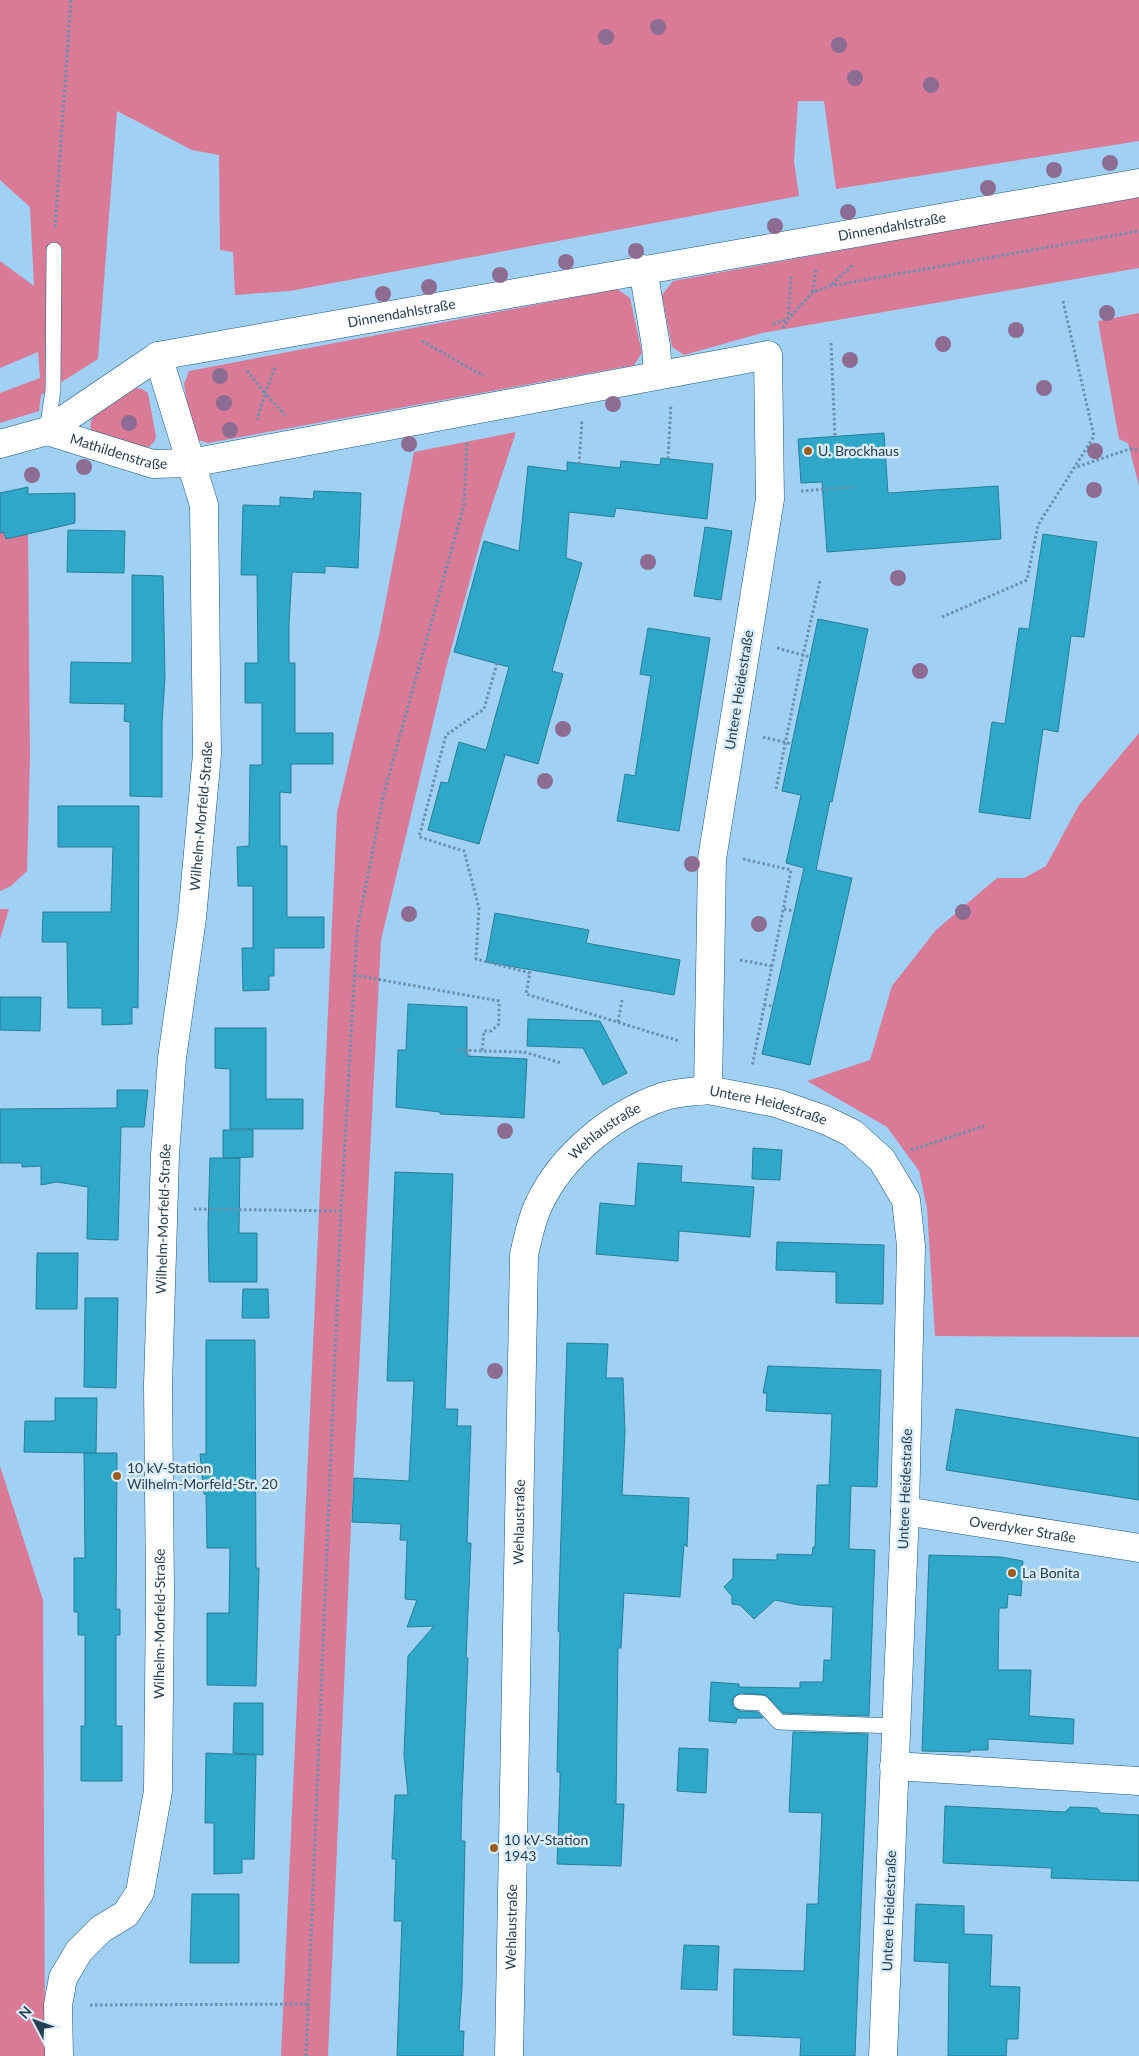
<svg xmlns="http://www.w3.org/2000/svg" width="1139" height="2056" viewBox="0 0 1139 2056" font-family="Lato,sans-serif">
	<rect width="100%" height="100%" fill="#a1d0f5"/>
	<!-- green -->
	<g fill="#d97a96">
		<polygon points="0,0 1139,0 1139,141 836,189 824,101 798,101 794,161 799,196 290,291 235,295 233,252 220,250 219,155 192,150 117,111 98,359 41,395 39,411 0,423 0,393 40,378 38,352 0,368 0,261 34,286 30,207 0,180"/>
		<polygon points="1139,196 1139,268 762,333 684,355 672,347 662,295 673,281"/>
		<polygon points="617,289 630,298 642,353 634,365 208,443 198,440 192,432 184,384 189,371"/>
		<polygon points="1139,313 1139,486 1128,443 1119,439 1098,321"/>
		<path d="M135,388L142,389L148,393L156,437L154,442L149,447L97,438C88,430 89,421 96,413Z"/>
		<polygon points="516,432 483,532 447,664 381,940 351,1525 328,2056 281,2056 337,812 380,631 414,452"/>
		<polygon points="4,532 6,539 28,533 30,757 27,871 11,886 0,891 0,533"/>
		<polygon points="1139,733 1139,1337 935,1336 927,1208 919,1171 887,1127 807,1081 870,1060 892,986 936,930 997,878 1024,878 1046,866 1079,805"/>
		<polygon points="0,909 9,909 0,939"/>
		<polygon points="0,1466 43,1600 45,2056 0,2056"/>
	</g>
	<!-- building -->
	<g fill="#2ea7c9" stroke="#277f98">
		<polygon points="884,433 888,493 998,486 1001,539 827,552 822,482 801,483 798,439"/>
		<polygon points="661,458 713,464 707,519 616,508 614,517 569,512 566,558 582,563 552,671 563,674 538,764 503,754 505,755 479,844 428,830 441,782 448,783 459,742 486,750 509,667 454,652 484,541 519,551 528,466 567,471 567,462 620,468 621,461 660,465"/>
		<polygon points="28,487 28,494 75,493 75,523 6,539 4,532 0,533 0,493"/>
		<polygon points="314,491 361,493 358,568 325,566 325,573 292,572 289,624 289,663 295,663 295,733 333,733 333,764 291,764 291,793 280,792 280,846 287,846 287,917 324,917 324,948 274,948 274,976 269,976 269,990 243,991 242,948 253,948 253,886 238,886 237,847 249,846 250,765 262,765 262,703 245,703 245,663 258,663 257,575 241,575 243,505 280,506 280,497 313,499"/>
		<polygon points="705,527 732,531 721,600 694,596"/>
		<polygon points="68,530 125,531 124,573 67,572"/>
		<polygon points="1043,534 1097,542 1084,637 1071,636 1058,732 1043,729 1030,819 979,812 992,722 1005,724 1019,628 1029,629"/>
		<polygon points="132,575 163,576 165,677 162,723 162,797 130,796 130,722 124,721 125,704 70,703 71,662 132,663"/>
		<polygon points="818,619 868,629 832,802 830,801 816,870 852,878 810,1065 762,1054 804,868 786,863 801,795 782,791"/>
		<polygon points="648,628 710,638 679,831 617,821 625,774 635,776 651,676 640,674"/>
		<polygon points="58,806 139,806 138,1008 132,1007 132,1024 102,1025 102,1008 68,1008 67,942 42,942 43,912 111,912 113,847 58,847"/>
		<polygon points="495,913 589,930 586,943 680,960 674,995 486,962"/>
		<polygon points="0,997 41,997 40,1031 0,1030"/>
		<polygon points="408,1004 467,1007 467,1056 527,1059 524,1118 440,1114 440,1112 396,1107 398,1050 406,1050"/>
		<polygon points="528,1019 600,1021 627,1073 603,1085 583,1048 527,1046"/>
		<polygon points="215,1028 266,1028 266,1099 303,1099 303,1129 230,1129 230,1069 215,1068"/>
		<polygon points="117,1090 148,1090 144,1127 121,1127 118,1240 87,1239 88,1187 57,1182 41,1185 41,1166 22,1167 22,1163 0,1163 0,1109 117,1108"/>
		<polygon points="223,1130 253,1130 253,1157 223,1158"/>
		<polygon points="753,1148 782,1150 780,1180 752,1179"/>
		<polygon points="210,1158 240,1158 239,1233 257,1233 257,1282 209,1282 208,1227"/>
		<polygon points="638,1163 682,1166 681,1182 754,1187 750,1237 679,1231 678,1261 596,1254 600,1203 635,1206"/>
		<polygon points="395,1172 453,1174 445,1409 458,1409 457,1426 471,1426 467,1543 471,1543 466,1658 468,1658 462,1798 461,1841 465,1841 462,1988 459,2031 464,2031 463,2056 397,2056 402,1921 394,1921 396,1859 392,1859 395,1795 408,1795 404,1755 408,1656 434,1626 407,1627 417,1600 405,1599 407,1540 400,1540 401,1524 352,1522 354,1478 409,1481 414,1381 387,1381"/>
		<polygon points="777,1242 884,1245 883,1304 836,1303 836,1272 776,1270"/>
		<polygon points="37,1253 78,1253 77,1309 36,1309"/>
		<polygon points="243,1289 268,1289 269,1318 242,1318"/>
		<polygon points="85,1298 118,1298 116,1388 84,1387"/>
		<polygon points="206,1340 255,1340 256,1568 259,1568 256,1686 207,1685 207,1613 229,1613 230,1548 207,1548 206,1494 204,1494 200,1454 206,1454"/>
		<polygon points="567,1343 608,1344 606,1378 623,1378 625,1432 622,1495 689,1498 687,1547 684,1544 680,1597 624,1593 621,1648 618,1648 616,1804 624,1804 621,1866 557,1864 560,1786 560,1772 557,1772 560,1632 558,1631"/>
		<polygon points="768,1366 881,1370 877,1487 851,1486 849,1549 875,1550 869,1716 783,1713 766,1695 741,1693 733,1697 733,1707 740,1711 758,1712 763,1718 737,1718 736,1723 709,1721 711,1682 739,1684 739,1687 800,1688 800,1682 823,1682 824,1660 831,1660 833,1607 799,1605 775,1600 754,1619 740,1605 732,1604 732,1596 724,1587 733,1578 733,1559 777,1560 777,1554 812,1555 813,1547 815,1547 817,1485 829,1485 832,1414 766,1411 767,1393 763,1393"/>
		<polygon points="55,1398 97,1398 96,1453 24,1452 25,1421 55,1421"/>
		<polygon points="956,1409 1139,1438 1139,1500 946,1470"/>
		<polygon points="84,1453 117,1453 116,1609 120,1609 120,1635 116,1635 116,1726 122,1726 122,1781 81,1781 81,1726 85,1726 85,1635 78,1635 78,1612 74,1612 74,1558 85,1558"/>
		<polygon points="929,1555 1001,1557 1023,1561 1021,1596 1008,1594 1007,1608 999,1608 998,1670 1031,1670 1029,1716 1074,1719 1073,1744 988,1739 988,1750 970,1750 970,1752 922,1751"/>
		<polygon points="234,1703 263,1703 263,1755 233,1753"/>
		<polygon points="793,1732 868,1734 855,2056 800,2056 801,2038 733,2035 734,1969 804,1971 807,1904 818,1904 822,1813 789,1812"/>
		<polygon points="679,1748 708,1749 706,1793 677,1791"/>
		<polygon points="206,1753 256,1755 254,1859 242,1859 242,1873 214,1874 214,1823 205,1823"/>
		<polygon points="945,1806 1065,1812 1070,1807 1097,1808 1101,1813 1139,1815 1139,1881 1051,1878 1052,1868 943,1863"/>
		<polygon points="192,1894 239,1894 239,1963 190,1963"/>
		<polygon points="916,1904 964,1906 964,1934 992,1935 990,1986 1020,1987 1018,2039 1007,2039 1006,2056 948,2056 949,1963 914,1961"/>
		<polygon points="684,1945 719,1946 717,1990 681,1989"/>
	</g>
	<g fill="none" stroke-linecap="round" stroke-linejoin="round">
		<!-- service casing -->
		<g stroke="#18567d" stroke-width="16">
			<g id="service">
				<polyline points="47,431 53,390 54,250"/>
				<polyline points="741,1702 762,1703 779,1722 896,1726"/>
			</g>
		</g>
		<!-- minor casing -->
		<g stroke="#18567d" stroke-width="29">
			<g id="minor">
				<polyline points="643,269 656,346 658,374"/>
				<path id="s1" d="M47,431L153,464L191,463L768,355L770,499L712,859L708,1090L776,1103L825,1120L852,1133L882,1160L906,1200L911,1246L905,1511L883,2056"/>
				<path id="s2" d="M0,444L47,431L158,356L1139,183"/>
				<path id="s3" d="M905,1511L1139,1548"/>
				<polyline points="894,1766 1139,1781"/>
				<path id="s4" d="M59,2056L58,2005L63,1978L79,1951L101,1929L126,1914L140,1892L158,1791L160,1591L158,1385L165,1155L172,1058L192,918L207,754L204,505L158,356"/>
				<path id="s5" d="M509,2056L524,1255C528,1238 531,1220 539,1204C562,1155 612,1115 662,1097C676,1092 693,1092 708,1090"/>
			</g>
		</g>
		<!-- path -->
		<g stroke="#6b90ad" stroke-width="3" stroke-dasharray="2.5 2.5" stroke-linecap="butt">
			<polyline points="55,227 71,0"/>
			<polyline points="832,284 853,265"/>
			<polyline points="813,292 816,270"/>
			<polyline points="1063,301 1094,436 1074,468"/>
			<polyline points="773,324 788,319 813,292 830,286 1139,231"/>
			<polyline points="783,328 788,319 791,276"/>
			<polyline points="422,341 484,376"/>
			<polyline points="831,343 835,436"/>
			<polyline points="275,368 265,393 285,415"/>
			<polyline points="247,371 265,393 257,420"/>
			<polyline points="668,459 671,404"/>
			<polyline points="579,464 582,421"/>
			<polyline points="801,491 855,487"/>
			<polyline points="942,617 1027,580 1038,525 1074,468 1115,454 1130,449 1139,450"/>
			<polyline points="777,648 810,657"/>
			<polyline points="497,663 484,709 446,735 419,837 464,851 479,908 476,959 530,973 526,994 679,1041"/>
			<polyline points="763,737 792,744"/>
			<polyline points="776,789 803,655 820,581"/>
			<polyline points="743,859 791,870 752,1067"/>
			<polyline points="784,909 794,911"/>
			<polyline points="740,960 772,966"/>
			<polyline points="354,975 499,1001 499,1024 491,1031 484,1031 482,1051 524,1052 561,1063"/>
			<polyline points="764,1005 772,1006"/>
			<polyline points="618,1022 622,1000"/>
			<polyline points="459,1050 482,1051"/>
			<polyline points="468,1056 468,1050"/>
			<polyline points="911,1150 984,1126"/>
			<polyline points="194,1209 341,1211"/>
			<polyline points="90,2005 309,2004"/>
			<polyline points="306,2056 341,1211 357,931 384,793 464,505 467,441"/>
		</g>
		<!-- service -->
		<use href="#service" stroke="#fff" stroke-width="15"/>
		<!-- minor -->
		<use href="#minor" stroke="#fff" stroke-width="28"/>
	</g>
	<!-- trees -->
	<g fill="#8d6c93">
		<circle cx="658" cy="27" r="8"/>
		<circle cx="606" cy="37" r="8"/>
		<circle cx="839" cy="45" r="8"/>
		<circle cx="855" cy="78" r="8"/>
		<circle cx="931" cy="85" r="8"/>
		<circle cx="1110" cy="163" r="8"/>
		<circle cx="1054" cy="170" r="8"/>
		<circle cx="988" cy="188" r="8"/>
		<circle cx="848" cy="212" r="8"/>
		<circle cx="775" cy="226" r="8"/>
		<circle cx="636" cy="251" r="8"/>
		<circle cx="566" cy="262" r="8"/>
		<circle cx="500" cy="275" r="8"/>
		<circle cx="429" cy="287" r="8"/>
		<circle cx="383" cy="294" r="8"/>
		<circle cx="1107" cy="313" r="8"/>
		<circle cx="1016" cy="330" r="8"/>
		<circle cx="943" cy="344" r="8"/>
		<circle cx="850" cy="360" r="8"/>
		<circle cx="220" cy="376" r="8"/>
		<circle cx="1044" cy="388" r="8"/>
		<circle cx="224" cy="403" r="8"/>
		<circle cx="613" cy="404" r="8"/>
		<circle cx="129" cy="423" r="8"/>
		<circle cx="230" cy="430" r="8"/>
		<circle cx="409" cy="444" r="8"/>
		<circle cx="1095" cy="451" r="8"/>
		<circle cx="84" cy="467" r="8"/>
		<circle cx="32" cy="475" r="8"/>
		<circle cx="1094" cy="490" r="8"/>
		<circle cx="648" cy="562" r="8"/>
		<circle cx="898" cy="578" r="8"/>
		<circle cx="920" cy="671" r="8"/>
		<circle cx="563" cy="729" r="8"/>
		<circle cx="545" cy="781" r="8"/>
		<circle cx="692" cy="864" r="8"/>
		<circle cx="963" cy="912" r="8"/>
		<circle cx="409" cy="914" r="8"/>
		<circle cx="759" cy="924" r="8"/>
		<circle cx="505" cy="1131" r="8"/>
		<circle cx="495" cy="1371" r="8"/>
	</g>
	<!-- markers -->
	<g fill="#995d20" stroke="#dbedfb" stroke-width="2">
		<circle cx="808" cy="451" r="5"/>
		<circle cx="117" cy="1476" r="5"/>
		<circle cx="1012" cy="1573" r="5"/>
		<circle cx="494" cy="1848" r="5"/>
	</g>
	<g text-anchor="middle" stroke-width="5" stroke-linejoin="round" paint-order="stroke">
		<!-- street labels -->
		<g font-size="14" fill="#253e51" stroke="#dbedfb">
			<text dy="5" stroke="none"><textPath href="#s2" startOffset="928">Dinnendahlstraße</textPath></text>
			<text dy="5" stroke="none"><textPath href="#s2" startOffset="430">Dinnendahlstraße</textPath></text>
			<text dy="5" stroke="none"><textPath href="#s1" startOffset="75">Mathildenstraße</textPath></text>
			<text transform="translate(739 690) rotate(-81)" y="5">Untere Heidestraße</text>
			<text dy="5" stroke="none"><textPath href="#s4" startOffset="1276">Wilhelm-Morfeld-Straße</textPath></text>
			<text dy="5" stroke="none"><textPath href="#s1" startOffset="1538">Untere Heidestraße</textPath></text>
			<text dy="5" stroke="none"><textPath href="#s5" startOffset="954">Wehlaustraße</textPath></text>
			<text dy="5" stroke="none"><textPath href="#s4" startOffset="871">Wilhelm-Morfeld-Straße</textPath></text>
			<text transform="translate(905 1489) rotate(-88)" y="5">Untere Heidestraße</text>
			<text dy="5" stroke="none"><textPath href="#s5" startOffset="534">Wehlaustraße</textPath></text>
			<text dy="5" stroke="none"><textPath href="#s3" startOffset="119">Overdyker Straße</textPath></text>
			<text dy="5" stroke="none"><textPath href="#s4" startOffset="466">Wilhelm-Morfeld-Straße</textPath></text>
			<text transform="translate(889 1911) rotate(-88)" y="5">Untere Heidestraße</text>
			<text dy="5" stroke="none"><textPath href="#s5" startOffset="129">Wehlaustraße</textPath></text>
		</g>
		<!-- poi labels -->
		<g font-size="14" fill="#253e51" stroke="#dbedfb" text-anchor="start">
			<text x="818" y="456">U. Brockhaus</text>
			<text x="127" y="1473">10 kV-Station<tspan x="127" dy="16">Wilhelm-Morfeld-Str. 20</tspan></text>
			<text x="1022" y="1578">La Bonita</text>
			<text x="504" y="1845">10 kV-Station<tspan x="504" dy="16">1943</tspan></text>
		</g>
	</g>
	<!-- north arrow -->
	<g transform="translate(35 2021) rotate(311)" stroke="#dbedfb" stroke-width="4" paint-order="stroke">
	<path d="M0-4L9 19L0 12L-9 19Z" fill="#253e51"/>
	<text y="-8" font-size="14" font-weight="bold" text-anchor="middle" fill="#253e51">N</text>
	</g>
</svg>
